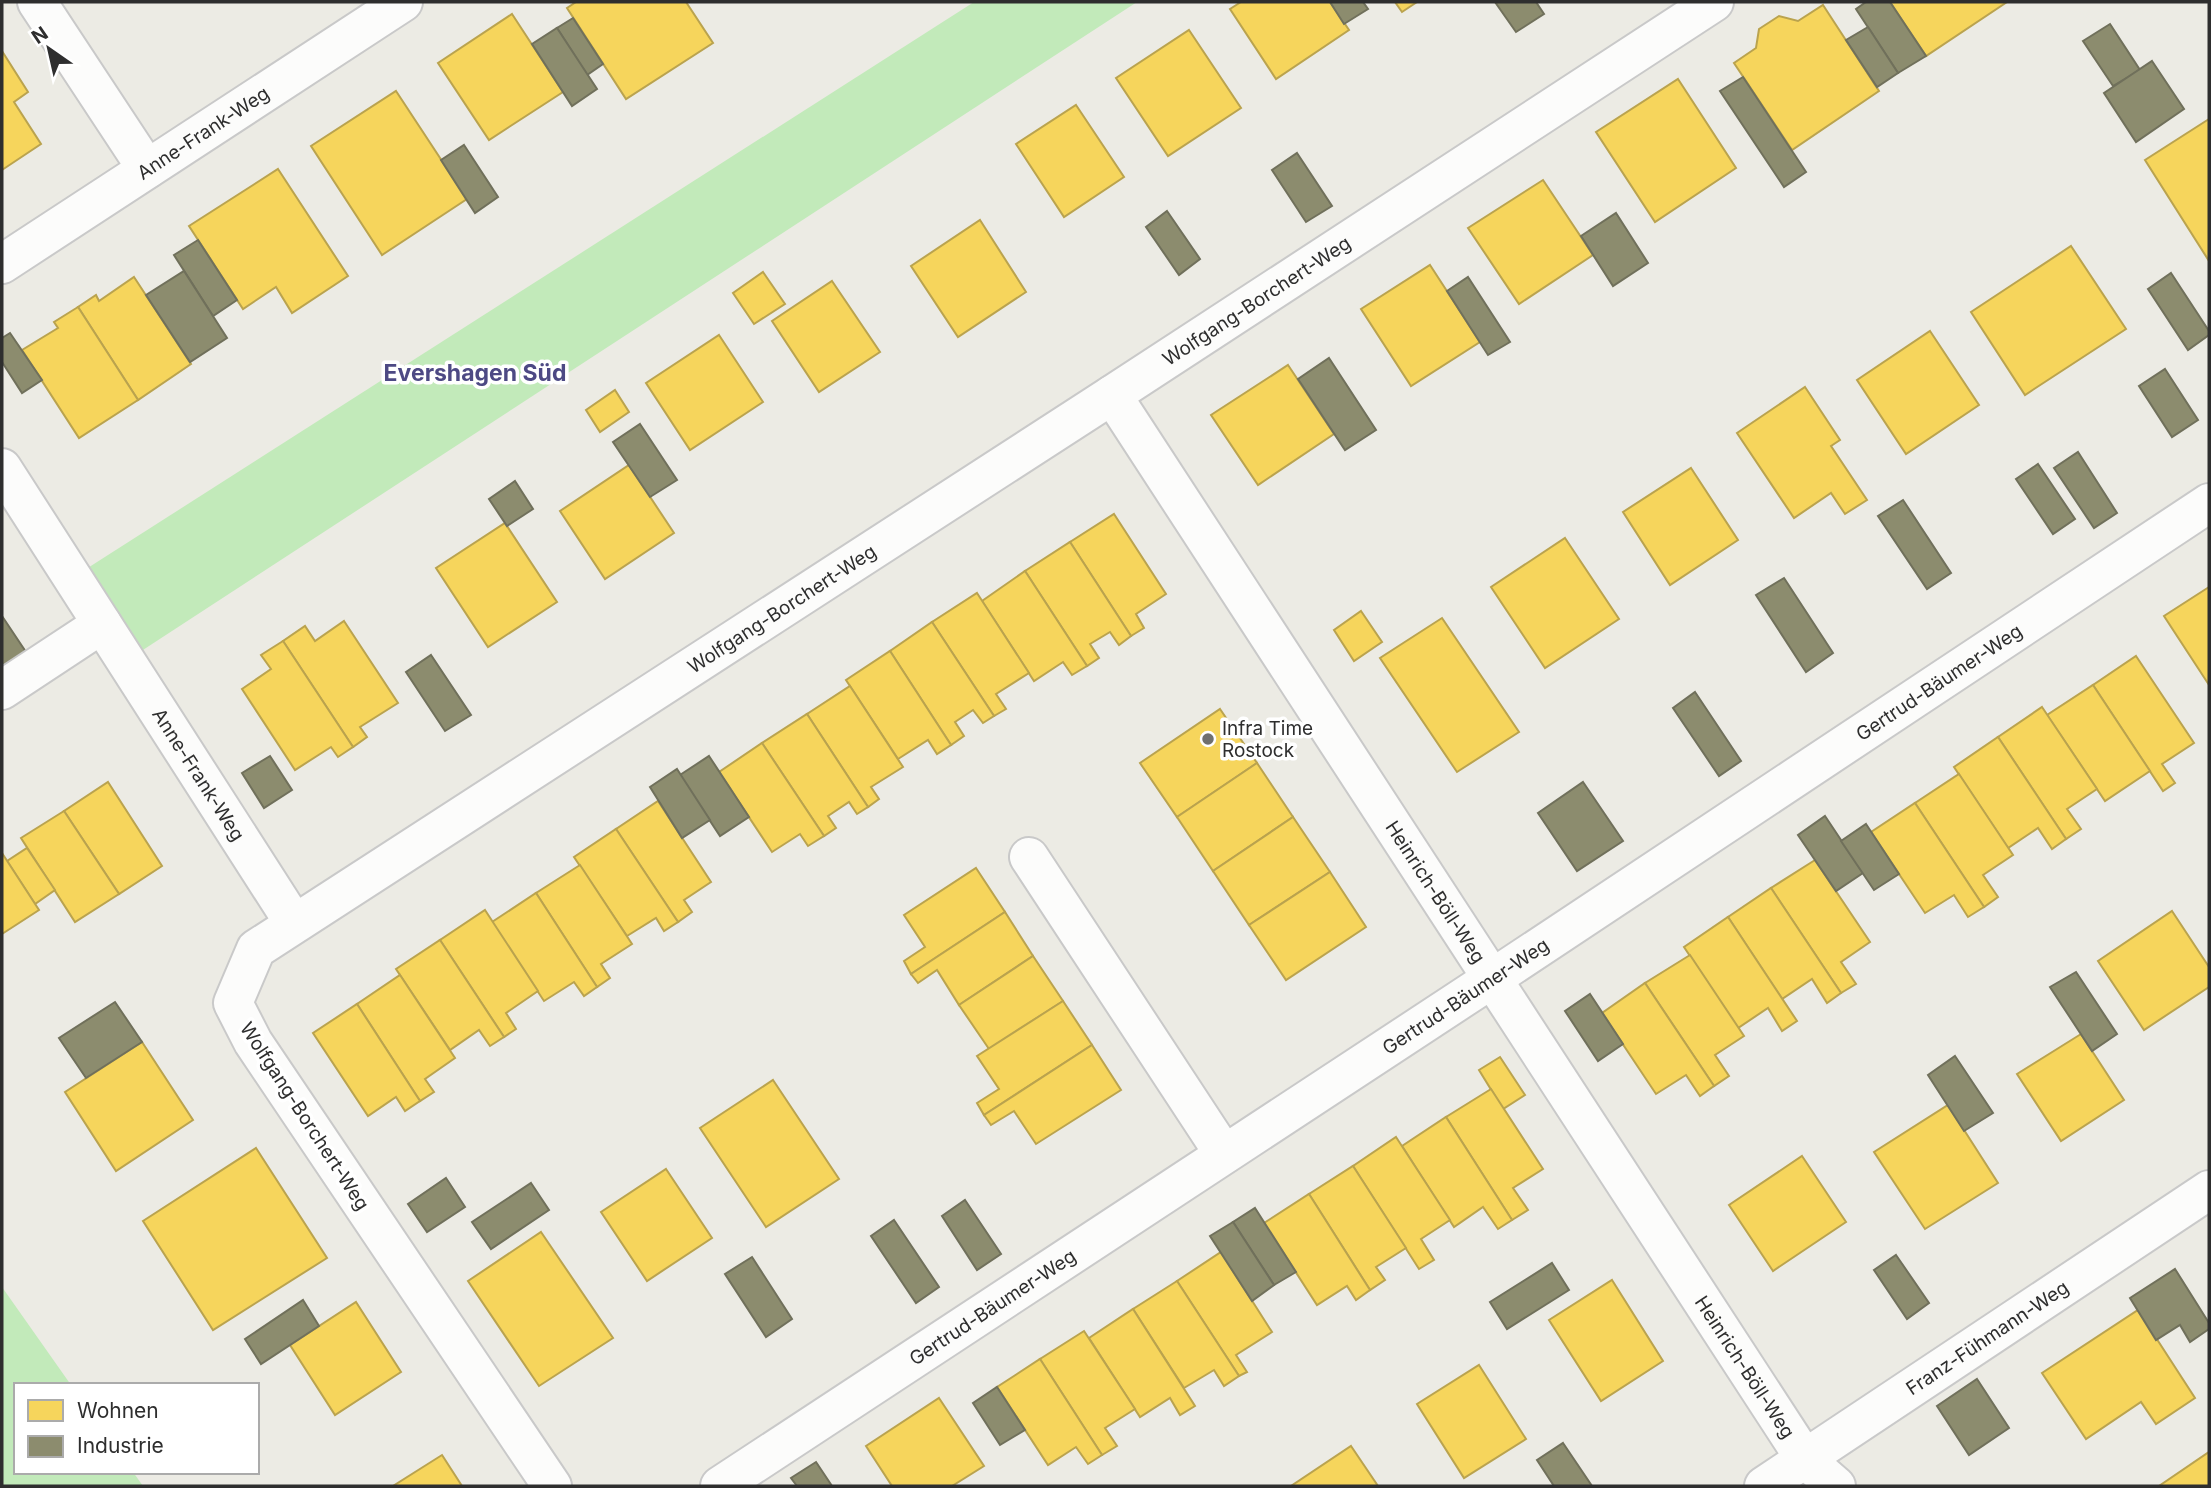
<svg xmlns="http://www.w3.org/2000/svg" width="2211" height="1488" viewBox="0 0 2211 1488" font-family="Inter,sans-serif">
	<rect width="100%" height="100%" fill="#ecebe4"/>
	<!-- green -->
	<g fill="#c2eaba">
		<polygon points="974,2 1137,2 126,661 72,578"/>
		<polygon points="2,1287 71,1385 16,1385 16,1472 133,1472 143,1486 2,1486"/>
	</g>
	<!-- homes -->
	<g fill="#f6d55c" stroke="#baa34e" stroke-width="2">
		<polygon points="576,2 686,2 713,43 626,99 567,8"/>
		<polygon points="1241,2 1330,2 1349,30 1276,79 1230,9"/>
		<polygon points="1395,2 1417,2 1402,12"/>
		<polygon points="1890,2 2007,2 1926,56"/>
		<polygon points="1823,5 1879,91 1792,150 1734,63 1756,48 1759,29 1779,16 1798,21"/>
		<polygon points="512,14 563,92 489,140 438,63"/>
		<polygon points="1189,30 1241,108 1168,156 1116,78"/>
		<polygon points="2,51 28,92 14,102 41,144 2,170"/>
		<polygon points="1678,79 1736,168 1655,222 1596,132"/>
		<polygon points="396,91 467,199 382,255 311,146"/>
		<polygon points="1076,105 1124,177 1064,217 1016,144"/>
		<polygon points="2209,119 2209,261 2145,160"/>
		<polygon points="278,169 348,276 292,313 276,287 243,309 189,226"/>
		<polygon points="1543,180 1593,255 1519,304 1468,228"/>
		<polygon points="980,220 1026,292 958,337 911,266"/>
		<polygon points="2071,246 2126,329 2025,395 1971,312"/>
		<polygon points="1430,265 1480,342 1411,386 1361,309"/>
		<polygon points="763,272 785,304 754,324 733,293"/>
		<polygon points="134,277 191,364 138,400 78,307 96,295 99,301"/>
		<polygon points="832,281 880,352 819,392 772,321"/>
		<polygon points="78,307 138,400 79,438 22,350 58,328 54,322"/>
		<polygon points="1930,331 1979,405 1906,454 1857,380"/>
		<polygon points="719,335 763,402 690,450 646,383"/>
		<polygon points="1288,365 1334,434 1258,485 1211,415"/>
		<polygon points="1805,387 1840,440 1831,446 1867,500 1845,514 1831,493 1794,518 1737,433"/>
		<polygon points="615,390 629,412 600,432 586,410"/>
		<polygon points="629,465 674,533 605,579 560,511"/>
		<polygon points="1691,468 1738,540 1670,585 1623,512"/>
		<polygon points="1114,514 1166,594 1136,614 1144,628 1131,636 1070,542"/>
		<polygon points="505,523 557,602 488,647 436,568"/>
		<polygon points="1565,538 1619,619 1545,668 1491,587"/>
		<polygon points="1070,542 1131,636 1119,645 1110,632 1090,644 1099,658 1087,666 1025,571"/>
		<polygon points="1025,571 1087,666 1072,675 1063,662 1034,681 982,601"/>
		<polygon points="2209,587 2209,685 2164,616"/>
		<polygon points="977,593 1029,673 996,694 1006,709 994,716 932,622"/>
		<polygon points="1361,611 1382,642 1354,661 1334,630"/>
		<polygon points="1442,618 1519,732 1457,772 1380,658"/>
		<polygon points="344,621 398,703 360,727 367,737 353,747 283,641 305,626 315,641"/>
		<polygon points="932,622 994,716 983,723 973,710 955,722 964,736 951,745 890,651"/>
		<polygon points="283,641 353,747 338,757 331,747 295,770 242,689 271,669 261,655"/>
		<polygon points="890,651 951,745 937,754 928,740 898,759 846,680"/>
		<polygon points="2136,656 2194,743 2162,764 2175,783 2163,791 2093,685"/>
		<polygon points="2093,685 2150,771 2105,801 2047,715"/>
		<polygon points="850,686 903,767 871,787 879,799 868,807 807,714"/>
		<polygon points="2042,707 2097,789 2067,809 2081,829 2066,839 1998,737"/>
		<polygon points="1220,709 1257,763 1177,817 1140,763"/>
		<polygon points="807,714 868,807 857,814 849,802 828,816 836,828 824,836 762,743"/>
		<polygon points="1998,737 2066,839 2052,849 2038,828 2008,848 1954,767"/>
		<polygon points="762,743 824,836 808,846 800,834 772,852 719,772"/>
		<polygon points="1257,763 1293,817 1213,871 1177,817"/>
		<polygon points="1959,774 2013,855 1983,875 1998,897 1984,907 1915,803"/>
		<polygon points="108,782 162,866 119,894 64,811"/>
		<polygon points="658,801 711,882 684,900 692,912 678,922 616,829"/>
		<polygon points="1915,803 1984,907 1968,917 1954,895 1925,913 1871,832"/>
		<polygon points="64,811 119,894 75,922 21,838"/>
		<polygon points="1293,817 1330,872 1249,925 1213,871"/>
		<polygon points="616,829 678,922 664,931 656,918 627,936 574,857"/>
		<polygon points="27,848 55,890 35,904 7,861"/>
		<polygon points="2,853 39,910 2,934"/>
		<polygon points="1815,860 1870,942 1841,962 1856,984 1841,993 1771,888"/>
		<polygon points="580,865 632,944 601,964 610,978 597,987 536,893"/>
		<polygon points="976,868 1005,912 911,974 904,961 925,947 904,915"/>
		<polygon points="1330,872 1366,927 1286,980 1249,925"/>
		<polygon points="1771,888 1841,993 1827,1003 1812,979 1782,999 1728,917"/>
		<polygon points="536,893 597,987 584,996 574,982 544,1001 492,922"/>
		<polygon points="485,910 538,991 506,1013 516,1029 504,1037 440,940"/>
		<polygon points="2172,911 2209,967 2209,987 2144,1030 2098,961"/>
		<polygon points="1005,912 1033,956 959,1005 937,970 918,983 911,974"/>
		<polygon points="1728,917 1797,1021 1782,1031 1768,1008 1738,1028 1684,947"/>
		<polygon points="440,940 504,1037 490,1046 479,1030 450,1050 396,969"/>
		<polygon points="1690,955 1744,1036 1715,1055 1729,1076 1714,1086 1645,983"/>
		<polygon points="1033,956 1063,1001 989,1049 959,1005"/>
		<polygon points="400,975 455,1058 425,1079 434,1092 420,1101 357,1004"/>
		<polygon points="1645,983 1714,1086 1700,1096 1686,1075 1656,1094 1602,1013"/>
		<polygon points="1063,1001 1092,1045 984,1115 977,1103 999,1089 977,1056"/>
		<polygon points="357,1004 420,1101 405,1111 396,1097 368,1116 313,1033"/>
		<polygon points="2081,1034 2124,1100 2061,1141 2017,1074"/>
		<polygon points="142,1042 193,1120 116,1171 65,1092"/>
		<polygon points="1092,1045 1121,1090 1036,1144 1014,1111 991,1125 984,1115"/>
		<polygon points="1500,1057 1525,1095 1503,1109 1479,1070"/>
		<polygon points="773,1080 839,1179 766,1227 700,1128"/>
		<polygon points="1491,1089 1543,1169 1513,1188 1528,1210 1512,1220 1446,1117"/>
		<polygon points="1948,1105 1998,1183 1925,1229 1874,1152"/>
		<polygon points="1446,1117 1512,1220 1498,1229 1483,1207 1454,1227 1402,1146"/>
		<polygon points="1396,1137 1450,1220 1421,1239 1434,1260 1419,1269 1353,1166"/>
		<polygon points="256,1148 327,1258 213,1330 143,1221"/>
		<polygon points="1802,1156 1846,1222 1773,1271 1729,1205"/>
		<polygon points="1353,1166 1406,1248 1376,1267 1385,1280 1370,1290 1309,1194"/>
		<polygon points="666,1169 712,1238 647,1281 601,1212"/>
		<polygon points="1309,1194 1370,1290 1356,1300 1347,1286 1317,1305 1264,1223"/>
		<polygon points="541,1232 613,1338 539,1386 468,1281"/>
		<polygon points="1221,1252 1272,1332 1236,1355 1247,1372 1239,1376 1177,1281"/>
		<polygon points="1612,1280 1663,1361 1601,1401 1549,1320"/>
		<polygon points="1177,1281 1239,1376 1224,1386 1214,1370 1184,1388 1133,1309"/>
		<polygon points="356,1302 401,1372 335,1415 290,1345"/>
		<polygon points="1133,1309 1195,1406 1180,1415 1170,1398 1140,1417 1089,1338"/>
		<polygon points="2138,1310 2195,1398 2156,1424 2141,1402 2086,1439 2042,1373"/>
		<polygon points="1084,1331 1135,1409 1105,1428 1117,1446 1102,1455 1040,1359"/>
		<polygon points="1040,1359 1102,1455 1088,1464 1076,1447 1048,1465 997,1387"/>
		<polygon points="1479,1365 1526,1439 1464,1478 1417,1404"/>
		<polygon points="939,1398 984,1466 952,1486 892,1486 866,1446"/>
		<polygon points="1351,1446 1378,1486 1291,1486"/>
		<polygon points="2209,1452 2209,1486 2159,1486"/>
		<polygon points="442,1455 462,1486 393,1486"/>
	</g>
	<!-- industry -->
	<g fill="#8c8c6e" stroke="#70705b" stroke-width="2">
		<polygon points="1330,2 1363,2 1368,9 1344,24"/>
		<polygon points="1495,2 1536,2 1544,14 1516,32"/>
		<polygon points="1866,2 1890,2 1926,56 1898,73 1856,9"/>
		<polygon points="573,18 603,64 587,75 557,28"/>
		<polygon points="2110,24 2140,70 2113,86 2083,41"/>
		<polygon points="1868,27 1898,73 1877,87 1846,40"/>
		<polygon points="557,28 597,89 572,106 532,44"/>
		<polygon points="2152,61 2184,109 2136,142 2104,93"/>
		<polygon points="1743,77 1806,172 1784,187 1720,91"/>
		<polygon points="464,145 498,197 475,213 441,160"/>
		<polygon points="1297,153 1332,206 1306,222 1272,170"/>
		<polygon points="1167,211 1200,259 1179,275 1146,227"/>
		<polygon points="1616,213 1648,263 1613,286 1581,236"/>
		<polygon points="198,240 237,300 213,316 174,255"/>
		<polygon points="184,271 227,338 190,362 146,295"/>
		<polygon points="2171,273 2209,331 2209,335 2188,350 2148,289"/>
		<polygon points="1468,277 1510,342 1488,355 1447,291"/>
		<polygon points="10,333 42,380 22,393 2,362 2,338"/>
		<polygon points="1329,358 1376,430 1345,450 1298,379"/>
		<polygon points="2165,369 2198,420 2172,437 2139,386"/>
		<polygon points="640,424 677,480 650,497 613,442"/>
		<polygon points="2078,452 2117,513 2094,528 2054,468"/>
		<polygon points="2038,464 2075,519 2053,534 2016,479"/>
		<polygon points="515,481 533,509 507,526 489,499"/>
		<polygon points="1903,500 1951,573 1927,589 1878,516"/>
		<polygon points="1784,578 1833,653 1806,672 1756,595"/>
		<polygon points="2,616 32,661 2,681"/>
		<polygon points="431,655 471,715 445,731 406,672"/>
		<polygon points="1695,692 1741,761 1719,776 1673,708"/>
		<polygon points="270,756 292,790 264,808 242,773"/>
		<polygon points="709,756 749,817 720,836 680,775"/>
		<polygon points="677,769 710,820 682,838 650,787"/>
		<polygon points="1583,782 1623,841 1577,871 1538,813"/>
		<polygon points="1825,816 1863,873 1836,891 1798,835"/>
		<polygon points="1866,824 1899,874 1874,890 1841,841"/>
		<polygon points="2076,972 2117,1034 2092,1051 2050,987"/>
		<polygon points="1590,994 1623,1044 1598,1061 1565,1011"/>
		<polygon points="115,1002 142,1042 86,1078 59,1038"/>
		<polygon points="1955,1056 1993,1113 1964,1131 1928,1075"/>
		<polygon points="446,1178 465,1207 427,1232 408,1204"/>
		<polygon points="531,1183 549,1210 491,1249 472,1222"/>
		<polygon points="965,1200 1001,1254 977,1270 942,1216"/>
		<polygon points="1255,1208 1296,1272 1274,1285 1233,1222"/>
		<polygon points="894,1220 939,1287 916,1303 871,1236"/>
		<polygon points="1233,1222 1274,1285 1252,1301 1210,1236"/>
		<polygon points="1896,1255 1929,1303 1907,1319 1874,1270"/>
		<polygon points="752,1257 792,1319 766,1337 725,1274"/>
		<polygon points="1552,1263 1569,1290 1507,1329 1490,1302"/>
		<polygon points="2175,1269 2209,1323 2209,1329 2190,1342 2180,1325 2156,1340 2130,1298"/>
		<polygon points="303,1300 319,1326 261,1364 245,1339"/>
		<polygon points="1977,1379 2009,1428 1969,1455 1937,1406"/>
		<polygon points="997,1387 1025,1430 1000,1445 973,1403"/>
		<polygon points="1563,1443 1592,1486 1554,1486 1537,1460"/>
		<polygon points="816,1462 832,1486 797,1486 791,1478"/>
	</g>
	<g fill="none" stroke-linecap="round" stroke-linejoin="round">
		<!-- minor casing -->
		<g stroke="#c9c9c9" stroke-width="42">
			<g id="minor">
				<polyline points="37,2 147,169"/>
				<path id="s1" d="M2,264L403,2"/>
				<path id="s2" d="M1112,395L1805,1459L1836,1486"/>
				<path id="s3" d="M2,468L294,923"/>
				<polyline points="2,690 102,624"/>
				<polyline points="1029,857 1224,1154"/>
				<path id="s4" d="M552,1486L253,1042L233,1003L256,949L1112,395L1714,2"/>
				<path id="s5" d="M720,1486L1493,978L2209,503"/>
				<path id="s6" d="M1764,1486L2209,1190"/>
			</g>
		</g>
		<!-- minor -->
		<use href="#minor" stroke="#fcfcfb" stroke-width="38"/>
	</g>
	<!-- markers -->
	<circle fill="#70706e" stroke="#fff" stroke-width="2.5" cx="1208" cy="739" r="7"/>
	<g text-anchor="middle" stroke-width="7" stroke-linejoin="round" paint-order="stroke">
		<!-- street labels -->
		<g font-size="19" fill="#2e2e2e" stroke="#fff">
			<text dy="7" stroke="none"><textPath href="#s1" startOffset="240">Anne-Frank-Weg</textPath></text>
			<text dy="7" stroke="none"><textPath href="#s4" startOffset="1830">Wolfgang-Borchert-Weg</textPath></text>
			<text dy="7" stroke="none"><textPath href="#s4" startOffset="1264">Wolfgang-Borchert-Weg</textPath></text>
			<text dy="7" stroke="none"><textPath href="#s5" startOffset="1460">Gertrud-Bäumer-Weg</textPath></text>
			<text dy="7" stroke="none"><textPath href="#s3" startOffset="364">Anne-Frank-Weg</textPath></text>
			<text dy="7" stroke="none"><textPath href="#s2" startOffset="593">Heinrich-Böll-Weg</textPath></text>
			<text dy="7" stroke="none"><textPath href="#s5" startOffset="892">Gertrud-Bäumer-Weg</textPath></text>
			<text transform="translate(305 1116) rotate(57)" y="7">Wolfgang-Borchert-Weg</text>
			<text dy="7" stroke="none"><textPath href="#s5" startOffset="326">Gertrud-Bäumer-Weg</textPath></text>
			<text dy="7" stroke="none"><textPath href="#s6" startOffset="268">Franz-Fühmann-Weg</textPath></text>
			<text dy="7" stroke="none"><textPath href="#s2" startOffset="1160">Heinrich-Böll-Weg</textPath></text>
		</g>
		<!-- poi labels -->
		<g font-size="19" fill="#2e2e2e" stroke="#fff" text-anchor="start">
			<text x="1222" y="735">Infra Time<tspan x="1222" dy="22">Rostock</tspan></text>
		</g>
		<!-- quarter labels -->
		<g font-size="23" font-weight="bold" fill="#4d4984" stroke="#fff">
			<text x="475" y="381">Evershagen Süd</text>
		</g>
	</g>
	<!-- border -->
	<rect width="2211" height="1488" fill="none" stroke="#2e2e2e" stroke-width="7"/>
	<!-- legend -->
	<rect x="14" y="1383" width="245" height="91" fill="#ffffff" stroke="#ababab" stroke-width="2"/>
	<rect x="28" y="1400" width="35" height="21" fill="#f6d55c" stroke="#ababab" stroke-width="2"/>
	<text x="77" y="1418" font-size="21" fill="#2e2e2e">Wohnen</text>
	<rect x="28" y="1436" width="35" height="21" fill="#8c8c6e" stroke="#ababab" stroke-width="2"/>
	<text x="77" y="1453" font-size="21" fill="#2e2e2e">Industrie</text>
	<!-- north arrow -->
	<g transform="translate(49 49) rotate(326)" stroke="#ffffff" stroke-width="5" paint-order="stroke">
	<path d="M0-5L12 26L0 18L-12 26Z" fill="#2e2e2e"/>
	<text y="-10" font-size="19" font-weight="bold" text-anchor="middle" fill="#2e2e2e">N</text>
	</g>
</svg>
